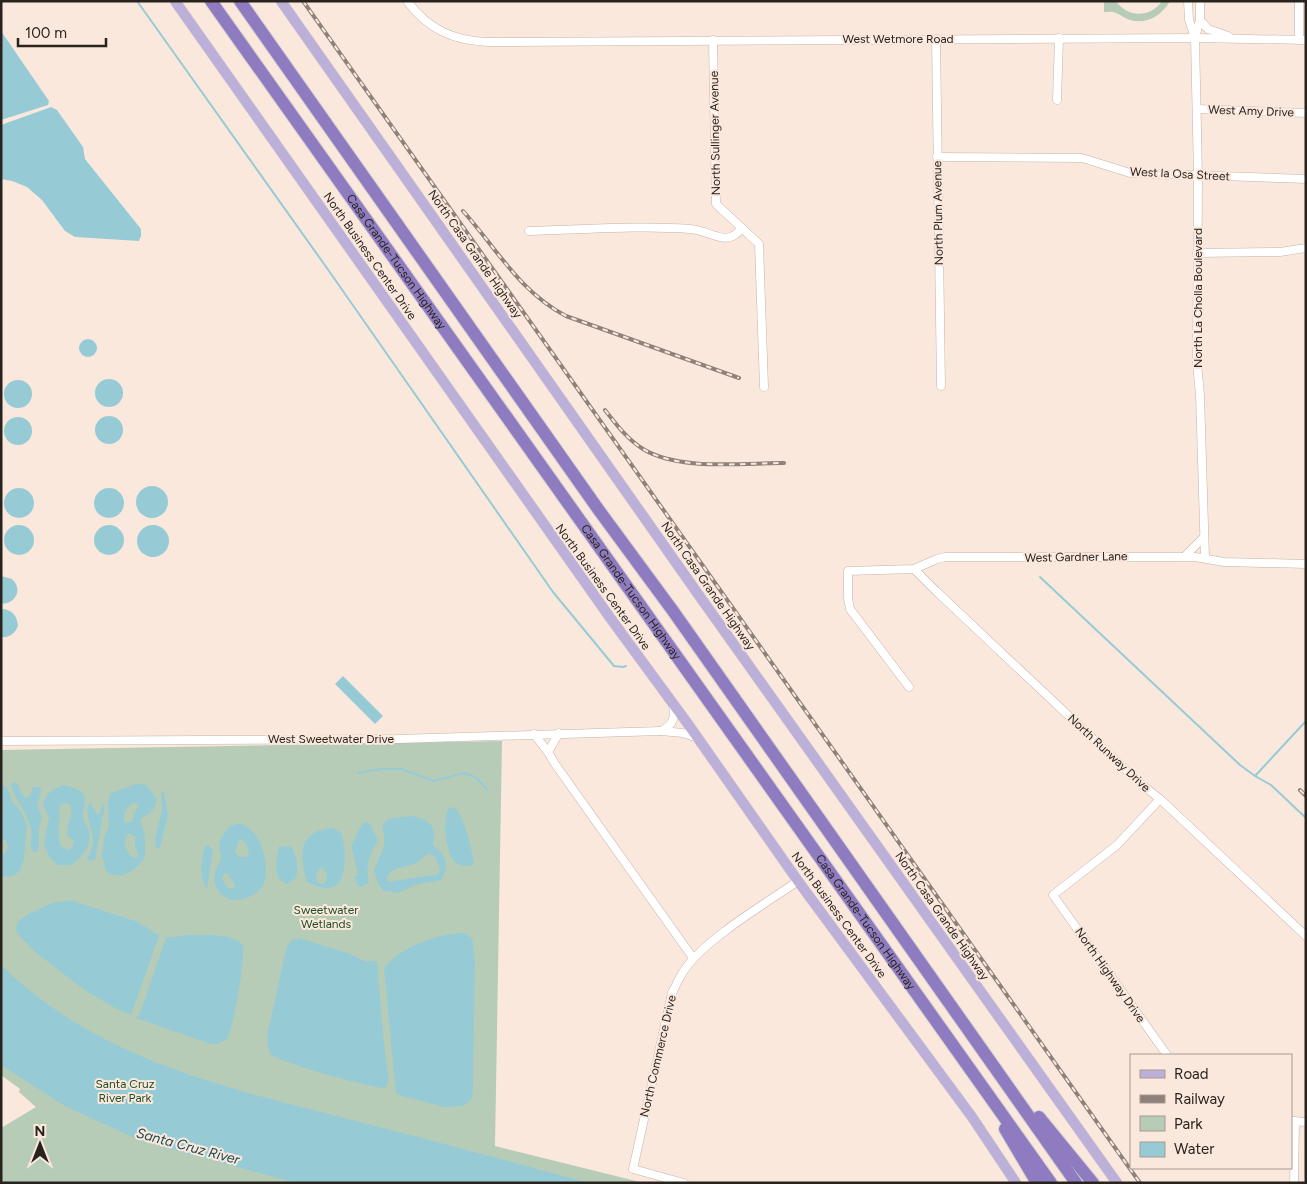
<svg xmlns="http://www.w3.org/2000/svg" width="1307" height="1184" viewBox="0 0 1307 1184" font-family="Figtree,sans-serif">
	<rect width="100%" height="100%" fill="#fbe8dd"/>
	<!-- green -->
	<g fill="#b6ccb7">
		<path d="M1104,1H1116C1127,18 1151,18 1162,1H1170C1162,15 1147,25 1130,20C1124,18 1121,15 1116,13C1113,11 1107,12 1104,12Z"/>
		<polygon points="502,741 495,1146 644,1183 1,1183 1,1128 36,1107 19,1092 20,1089 1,1075 1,750"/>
	</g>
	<!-- water -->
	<g fill="#96cbd6" fill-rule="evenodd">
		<polygon points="1,31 49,101 48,105 1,120"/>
		<polygon points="51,107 57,110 83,147 85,159 141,229 141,236 139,241 75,237 65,231 42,200 27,187 12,181 1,179 1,125"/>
		<circle cx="88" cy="348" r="9"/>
		<circle cx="109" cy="393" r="14"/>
		<circle cx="18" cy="394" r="14"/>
		<circle cx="109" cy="430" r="14"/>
		<circle cx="18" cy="431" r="14"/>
		<circle cx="152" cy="502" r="16"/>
		<circle cx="109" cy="503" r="15"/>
		<circle cx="19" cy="503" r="15"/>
		<circle cx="153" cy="541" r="16"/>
		<circle cx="109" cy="540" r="15"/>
		<circle cx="19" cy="540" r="15"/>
		<path d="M1,576L12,579C23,589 16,604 1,604Z"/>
		<path d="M4,609C13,611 17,616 18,626C15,633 10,638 1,637V610Z"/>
		<polygon points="343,676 383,716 375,724 335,684"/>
		<path d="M12,783H17L22,794L26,798L30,796L33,787H40L41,792L37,806L42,817L39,828V846L37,852H34L31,849C30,841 33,833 30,825C26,810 14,799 11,784Z"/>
		<polygon points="1,784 7,788 12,801 21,812 27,825 24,859 20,871 13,876 1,877 1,855 5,853 8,847 6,841 4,839 1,840"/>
		<path d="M137,784H145L157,799C155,810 151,813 141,818V822L145,836V857C136,870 122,882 106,871L102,854L104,838L109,825L108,801L111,793ZM133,803H137L139,806L134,813L132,822L125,823C122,814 126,808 133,803ZM129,833L135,837V846L138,853L137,858H133C126,850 121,842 129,833Z"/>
		<path d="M63,785C73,787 86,790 85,802C85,808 82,812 83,818C84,823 88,827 89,832C93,845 81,857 72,865H58L50,858L44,844L49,817L43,805C46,793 52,789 63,785ZM67,803L71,806C73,818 65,825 68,837L73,839L74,843L72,848L67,850L61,846C56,834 61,821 59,808L62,804Z"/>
		<polygon points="161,791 163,791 164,793 168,814 160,848 159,849 156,847 155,839 162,810"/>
		<path d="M89,803H91L97,815L100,813L103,804L105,805L95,860L92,861L88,860L87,857C103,836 82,824 89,803Z"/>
		<path d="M450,807L455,808C464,816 472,850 474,863L472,866C467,866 460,866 456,863C446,856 441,816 450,807Z"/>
		<path d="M410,816C419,817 432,820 434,832C435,835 433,841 433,845C447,856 450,865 441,880L415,885L398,893L384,891L378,884L374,870L384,846V834L382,826L388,819ZM428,853C437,856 438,862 440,870L438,874L388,882L387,876L393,870L417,863Z"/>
		<path d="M365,822L369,823L378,840C369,855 365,866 369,883L360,887L357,885L354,876H357L358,873L351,846L362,824Z"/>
		<path d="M240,823C255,831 260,839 264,855C266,864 268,876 263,885C253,903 220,907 215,883C213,875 217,867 220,861C222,854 220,852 219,846C219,839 226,831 230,826ZM242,839L249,849L248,855L246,857H239L235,852L239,841ZM225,873L230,875L231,880L235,884V888L231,889L226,886L222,877Z"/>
		<path d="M333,828L342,834C348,862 348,904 307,882C299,854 297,831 333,828ZM320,868H323L327,874L325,883L320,884C314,879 316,874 320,868Z"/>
		<path d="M208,845L213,850L207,889C199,878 201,859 205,846Z"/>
		<path d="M279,846L291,847C297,856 299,867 296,878L287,884C271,877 277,860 279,846Z"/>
		<polygon points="70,900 138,922 159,936 131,1015 115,1008 86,991 34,951 18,934 16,929 18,922 28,914 52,903"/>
		<path d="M464,933L472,938L475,959L473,1089L472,1098L464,1106L444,1107L402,1096L396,1093L384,968C401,946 437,934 464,933Z"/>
		<path d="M190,935C205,935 233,933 243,945C245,959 234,1029 226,1040L217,1044H211L136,1018L140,1013L166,938Z"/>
		<path d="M299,938L347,953L365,961H373L377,962L385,1054L389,1081L385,1088C374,1089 278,1062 272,1055C268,1050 267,1043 267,1036L287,946L291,941Z"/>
		<path d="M1,965C99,1061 228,1088 356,1121C434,1141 512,1162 589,1183H296L164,1147L130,1136L65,1106L1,1065Z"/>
	</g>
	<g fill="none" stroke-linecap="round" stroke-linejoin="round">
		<!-- stream -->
		<g stroke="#96cbd6" stroke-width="2">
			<polyline points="137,1 329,271 553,592 614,666 623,667 626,666"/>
			<polyline points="1040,577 1240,765 1255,776 1271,785 1306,818"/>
			<polyline points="727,623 730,623 735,626 740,633"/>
			<polyline points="358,773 381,769 401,769 434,781 464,773 475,777 488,790"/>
			<polyline points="1255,776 1306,721"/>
		</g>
		<!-- minor casing -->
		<g stroke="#c5b4a8" stroke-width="9">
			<g id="minor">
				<path d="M407,1C429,30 454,41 489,42L1195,38L1306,40"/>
				<polyline points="1188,1 1189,20 1195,38"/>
				<polyline points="1200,1 1200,20 1195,38 1198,176 1197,364 1200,395 1205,558"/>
				<polyline points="1299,1 1299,40"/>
				<polyline points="1200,20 1208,29 1228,36"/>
				<polyline points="936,39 941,386"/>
				<polyline points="713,40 716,204 759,244 764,387"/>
				<polyline points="1057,100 1059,38"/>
				<polyline points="1197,109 1306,113"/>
				<polyline points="937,157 1082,158 1130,173 1306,179"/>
				<path d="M529,231C582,230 637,225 690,229C711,230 726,249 742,228"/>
				<polyline points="1197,253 1280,252 1306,248"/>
				<polyline points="1184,557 1204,537"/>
				<polyline points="914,569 936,591 1140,783 1160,799 1306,936"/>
				<polyline points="909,687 850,609 848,598 848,571 914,569 937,559 945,557 1195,557 1224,562 1306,564"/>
				<path d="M673,705C675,719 674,724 661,731L683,733L698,738"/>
				<polyline points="534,734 548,752 555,764 693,958"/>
				<polyline points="1,741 398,739 661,731"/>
				<polyline points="548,752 559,733"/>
				<polyline points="1160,799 1117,845 1053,895 1167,1055"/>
				<polyline points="1291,1121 1306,1122"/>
				<path d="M684,1183L633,1169L672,993C676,985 680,976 685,969C708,937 765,904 798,881"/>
				<polyline points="1294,1183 1295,1121"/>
			</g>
		</g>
		<!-- major casing -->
		<g stroke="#d4d3d2" stroke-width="11">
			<g id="major">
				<polyline points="175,1 611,619 688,724 798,881 972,1117 1016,1183"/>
				<polyline points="281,1 698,594 1117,1183"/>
			</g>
		</g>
		<!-- highway casing -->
		<g stroke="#d4d3d2" stroke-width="14">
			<g id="highway">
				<path id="s1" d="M211,1L1051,1183"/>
				<polyline points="240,1 598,509 673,611 1076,1183"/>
				<polyline points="1039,1117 1093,1183"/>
				<polyline points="1005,1129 1037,1183"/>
			</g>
		</g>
		<!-- minor -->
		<use href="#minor" stroke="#fff" stroke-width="8"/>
		<!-- major -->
		<use href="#major" stroke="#bcb0d9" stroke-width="10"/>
		<!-- highway -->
		<use href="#highway" stroke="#8f7bbf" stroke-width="12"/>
		<!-- rail casing -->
		<g stroke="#8d8179" stroke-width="4">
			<g id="rail">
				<polyline points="303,1 1140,1183"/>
				<path d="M463,211C497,249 519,291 566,316L739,378"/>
				<path d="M605,410C616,424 627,439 643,449C679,471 742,463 784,463"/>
				<polyline points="1300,790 1306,796"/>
			</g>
		</g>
		<!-- rail -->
		<use href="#rail" stroke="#fbe8dd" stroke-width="2" stroke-dasharray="5.5" stroke-linecap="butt"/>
	</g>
	<g text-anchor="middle" stroke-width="4" stroke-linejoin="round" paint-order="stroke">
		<!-- street labels -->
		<g font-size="12" fill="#29231e" stroke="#fbe8dd">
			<text x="898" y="43">West Wetmore Road</text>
			<text transform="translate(1251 111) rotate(2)" y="4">West Amy Drive</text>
			<text transform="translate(715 133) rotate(-91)" y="4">North Sullinger Avenue</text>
			<text transform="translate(1180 174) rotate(3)" y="4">West la Osa Street</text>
			<text transform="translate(938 213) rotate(-91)" y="4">North Plum Avenue</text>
			<text transform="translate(475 254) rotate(55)" y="4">North Casa Grande Highway</text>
			<text transform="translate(370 256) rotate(55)" y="4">North Business Center Drive</text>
			<text dy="4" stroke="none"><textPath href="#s1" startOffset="320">Casa Grande-Tucson Highway</textPath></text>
			<text transform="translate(1198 298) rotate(-90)" y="4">North La Cholla Boulevard</text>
			<text transform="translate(1076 557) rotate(-1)" y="4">West Gardner Lane</text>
			<text transform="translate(708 586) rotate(55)" y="4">North Casa Grande Highway</text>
			<text transform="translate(603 587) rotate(54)" y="4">North Business Center Drive</text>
			<text dy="4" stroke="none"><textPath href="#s1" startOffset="725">Casa Grande-Tucson Highway</textPath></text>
			<text x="331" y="743">West Sweetwater Drive</text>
			<text transform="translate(1109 753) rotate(43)" y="4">North Runway Drive</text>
			<text transform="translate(839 915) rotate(54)" y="4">North Business Center Drive</text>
			<text transform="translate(942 916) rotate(55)" y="4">North Casa Grande Highway</text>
			<text dy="4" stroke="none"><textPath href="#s1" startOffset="1130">Casa Grande-Tucson Highway</textPath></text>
			<text transform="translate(1110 975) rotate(55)" y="4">North Highway Drive</text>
			<text transform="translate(658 1056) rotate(-77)" y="4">North Commerce Drive</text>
		</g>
		<!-- park labels -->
		<g font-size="12" fill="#1c4e24" stroke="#fbe8dd">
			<text x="326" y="914">Sweetwater<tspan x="326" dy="14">Wetlands</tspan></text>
			<text x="125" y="1088">Santa Cruz<tspan x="125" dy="14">River Park</tspan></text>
		</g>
		<!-- water labels -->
		<g font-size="14" font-style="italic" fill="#194951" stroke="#fbe8dd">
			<text transform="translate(188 1146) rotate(15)" y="5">Santa Cruz River</text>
		</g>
	</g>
	<!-- border -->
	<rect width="1307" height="1184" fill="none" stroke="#29231e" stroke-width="5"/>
	<!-- legend -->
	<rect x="1130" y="1054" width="162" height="115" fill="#fbe8dd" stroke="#a79991"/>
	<rect x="1140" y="1070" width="25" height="8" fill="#bcb0d9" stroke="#a79991"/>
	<text x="1174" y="1079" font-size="15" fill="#29231e">Road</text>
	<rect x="1140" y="1095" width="25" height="8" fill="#8d8179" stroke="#a79991"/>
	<text x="1174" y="1104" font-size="15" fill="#29231e">Railway</text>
	<rect x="1140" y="1116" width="25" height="15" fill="#b6ccb7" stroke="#a79991"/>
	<text x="1174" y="1129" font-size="15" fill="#29231e">Park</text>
	<rect x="1140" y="1142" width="25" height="15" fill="#96cbd6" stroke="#a79991"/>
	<text x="1174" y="1154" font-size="15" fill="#29231e">Water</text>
	<!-- north arrow -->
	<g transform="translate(40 1144)" stroke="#fbe8dd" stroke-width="4" paint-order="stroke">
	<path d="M0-4L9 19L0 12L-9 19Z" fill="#29231e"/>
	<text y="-8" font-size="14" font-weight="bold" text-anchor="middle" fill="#29231e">N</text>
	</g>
	<!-- scale -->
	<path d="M18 38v8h88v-8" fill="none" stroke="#29231e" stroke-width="2.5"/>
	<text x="25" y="38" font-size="15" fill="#29231e" stroke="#fbe8dd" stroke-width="4" paint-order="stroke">100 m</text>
</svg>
